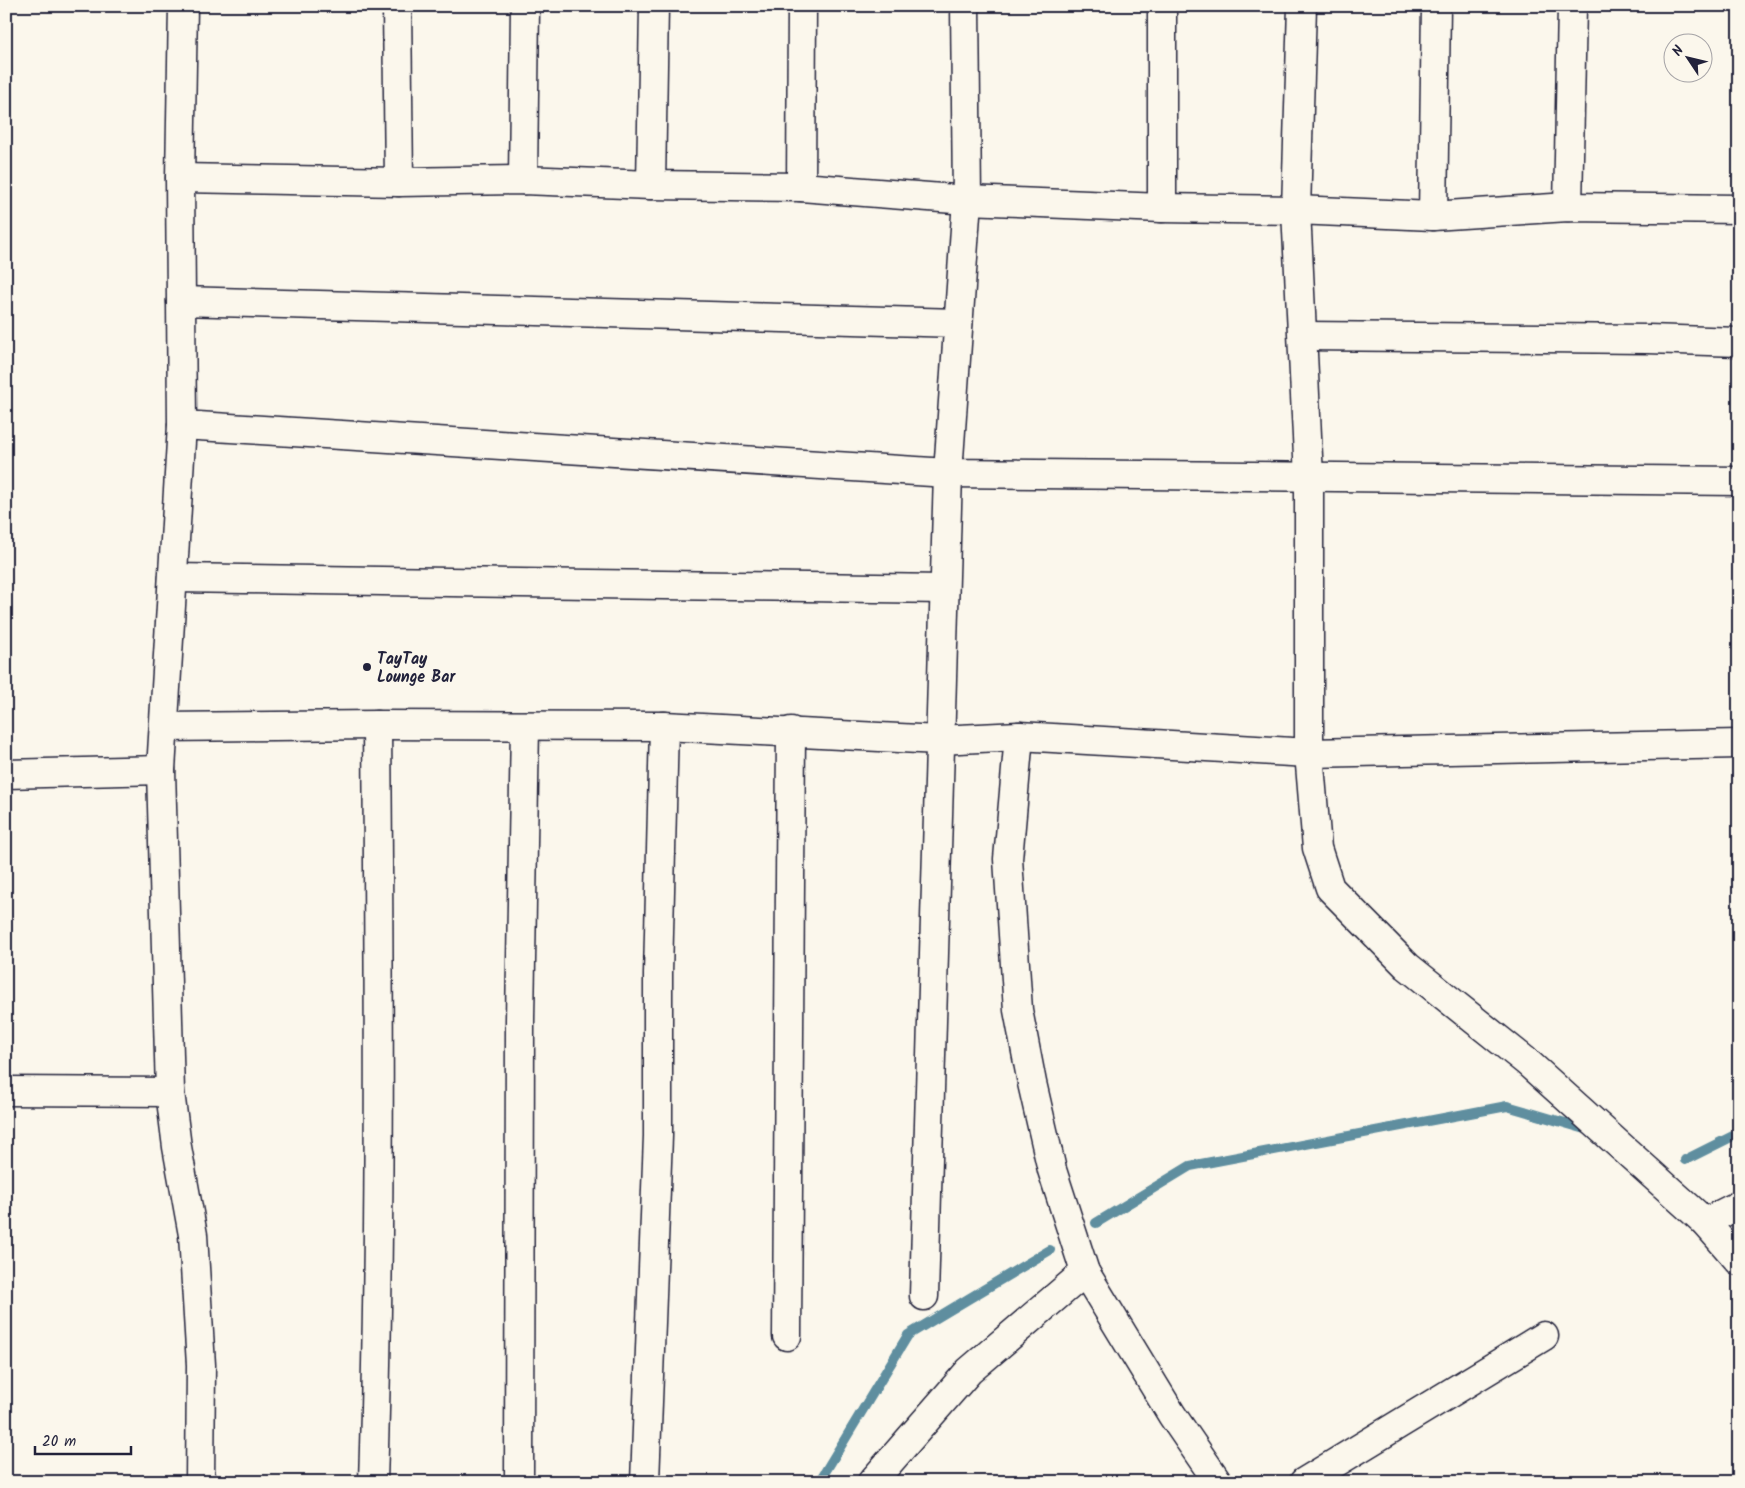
<svg xmlns="http://www.w3.org/2000/svg" width="1745" height="1488" viewBox="0 0 1745 1488" font-family="Kalam,sans-serif">
	<rect width="100%" height="100%" fill="#fbf7ec"/>
	<filter id="ink" filterUnits="userSpaceOnUse"><feTurbulence type="fractalNoise" baseFrequency=".02" numOctaves="2"/><feDisplacementMap in="SourceGraphic" scale="10" xChannelSelector="R" yChannelSelector="G"/><feConvolveMatrix kernelMatrix="1 2 1 2 8 2 1 2 1" color-interpolation-filters="sRGB"/></filter>
	<g filter="url(#ink)">
		<g fill="none" stroke-linecap="round" stroke-linejoin="round">
			<!-- stream -->
			<g stroke="#5e8e9f" stroke-width="10">
				<polyline points="1685,1160 1739,1133"/>
				<polyline points="1096,1223 1190,1166 1507,1106 1589,1130"/>
				<polyline points="819,1482 908,1335 1050,1250"/>
			</g>
			<!-- minor casing -->
			<g stroke="#22223b" stroke-width="31">
				<g id="minor">
					<polyline points="183,6 180,178 182,425 161,770 170,1092 177,1147 193,1235 201,1365 200,1482"/>
					<polyline points="397,6 399,182"/>
					<polyline points="1162,6 1162,208"/>
					<polyline points="1302,6 1296,210 1309,477 1309,753 1317,848 1330,888 1407,966 1527,1062 1705,1222 1739,1261"/>
					<polyline points="180,178 399,182 523,180 651,185 801,187 967,200 1162,208 1296,210 1433,216 1568,207 1739,209"/>
					<polyline points="523,180 525,6"/>
					<polyline points="651,185 654,6"/>
					<polyline points="801,187 802,6"/>
					<polyline points="1568,207 1572,6"/>
					<polyline points="1433,216 1436,6"/>
					<polyline points="181,301 958,323"/>
					<polyline points="1303,336 1648,339 1739,342"/>
					<polyline points="182,425 948,473 1739,481"/>
					<polyline points="173,578 944,589"/>
					<polyline points="164,727 377,725 664,726 939,740 1019,736 1309,753 1739,744"/>
					<polyline points="1019,736 1008,859 1018,1010 1032,1083 1052,1170 1085,1272 1172,1415 1218,1482"/>
					<polyline points="6,774 161,770"/>
					<polyline points="6,1091 170,1092"/>
					<polyline points="1705,1222 1739,1205"/>
					<polyline points="924,1296 948,473 967,200 965,6"/>
					<polyline points="787,1336 791,731"/>
					<path d="M373,1482C381,1229 379,977 377,725"/>
					<polyline points="519,1482 520,1019 525,726"/>
					<polyline points="645,1482 658,1136 658,974 664,726"/>
					<polyline points="872,1482 969,1371 1085,1272"/>
					<polyline points="1304,1482 1544,1336"/>
				</g>
			</g>
			<!-- minor -->
			<use href="#minor" stroke="#fbf7ec" stroke-width="28"/>
		</g>
	</g>
	<!-- markers -->
	<circle fill="#22223b" stroke="#fbf7ec" stroke-width="2" cx="367" cy="667" r="5"/>
	<g text-anchor="middle" stroke-width="5" stroke-linejoin="round" paint-order="stroke">
		<!-- poi labels -->
		<g font-size="16" font-weight="bold" fill="#22223b" stroke="#fbf7ec" text-anchor="start">
			<text x="377" y="664">TayTay<tspan x="377" dy="18">Lounge Bar</tspan></text>
		</g>
	</g>
	<!-- margin -->
	<rect width="1745" height="1488" fill="none" stroke="#fbf7ec" stroke-width="25"/>
	<rect x="12" y="12" width="1720" height="1463" fill="none" stroke="#22223b" stroke-width="2" filter="url(#ink)"/>
	<!-- north arrow -->
	<g transform="translate(1688 58) rotate(305)"><circle r="24" fill="#fbf7ec" stroke="#a4a2a5"/>
	<path d="M0-4L9 19L0 12L-9 19Z" fill="#22223b"/>
	<text y="-8" font-size="14" font-weight="bold" text-anchor="middle" fill="#22223b">N</text>
	</g>
	<!-- scale -->
	<path d="M35 1446v8h96v-8" fill="none" stroke="#22223b" stroke-width="2.5"/>
	<text x="42" y="1446" font-size="15" fill="#22223b" stroke="#fbf7ec" stroke-width="4" paint-order="stroke">20 m</text>
</svg>
